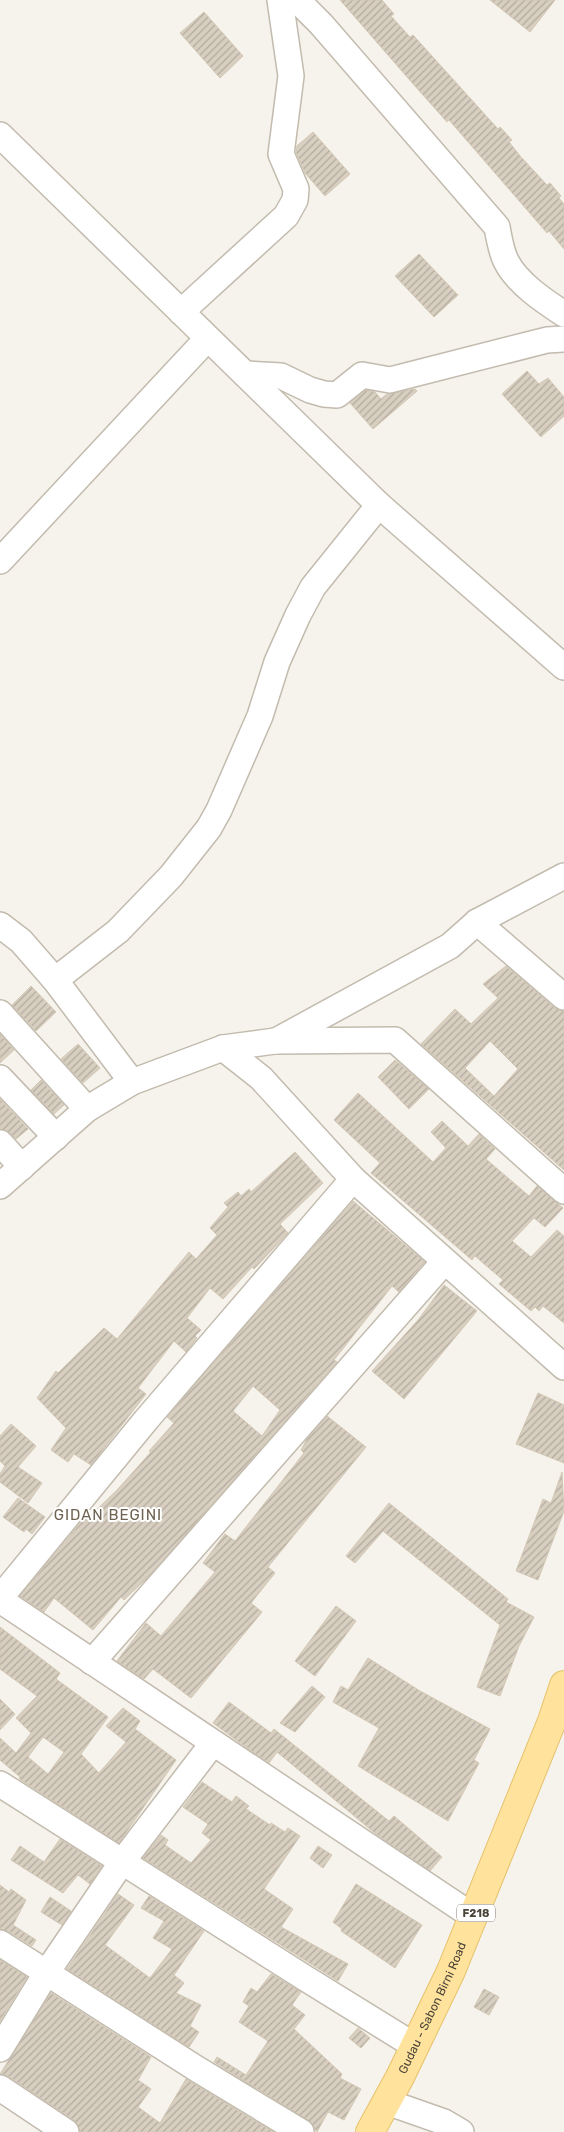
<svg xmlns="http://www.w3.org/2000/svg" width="564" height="2132" viewBox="0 0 564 2132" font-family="Rubik,sans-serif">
	<defs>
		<pattern id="building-hatch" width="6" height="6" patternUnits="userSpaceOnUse" patternTransform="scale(1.25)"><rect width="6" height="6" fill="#d8cfc1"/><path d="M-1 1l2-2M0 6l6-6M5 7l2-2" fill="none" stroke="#b1aa9e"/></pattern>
	</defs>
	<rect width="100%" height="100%" fill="#f6f3ec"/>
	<!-- building -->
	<g fill="url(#building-hatch)" stroke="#d3c7b4" fill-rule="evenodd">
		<polygon points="340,0 382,0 394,14 391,16 410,37 413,35 498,129 500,127 512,140 509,142 521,157 547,185 550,183 561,196 559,198 564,204 564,249 549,231 547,233 449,120 447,122 414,85"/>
		<polygon points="490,0 555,0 530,32"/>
		<polygon points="204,12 243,56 220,78 180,33"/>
		<polygon points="313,132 350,174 325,196 305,173 296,152 297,146"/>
		<polygon points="419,254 458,295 434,317 395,276"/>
		<polygon points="527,371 539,384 548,378 564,397 564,416 541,437 502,394"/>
		<polygon points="415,389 417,391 373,429 350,403 366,390 375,392 381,399 387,394"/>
		<path d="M506,966L555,1008L564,1011V1170L421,1044L455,1009L471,1024L498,998L483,984ZM490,1041L518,1069L494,1096L465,1068Z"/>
		<polygon points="31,986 56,1012 36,1031 12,1005"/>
		<polygon points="0,1034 14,1050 0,1063"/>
		<polygon points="78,1044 100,1068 83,1083 61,1059"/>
		<polygon points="395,1060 429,1089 409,1109 378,1077"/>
		<polygon points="41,1080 64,1105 54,1114 31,1090"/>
		<polygon points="358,1093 433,1162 446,1148 431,1132 442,1121 468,1146 479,1134 495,1149 486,1159 529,1196 537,1186 563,1208 545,1227 534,1218 512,1241 531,1257 557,1230 564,1236 564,1323 543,1306 539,1311 535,1307 531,1311 499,1284 503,1280 483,1263 475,1256 472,1260 371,1173 380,1163 334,1120"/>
		<polygon points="0,1099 28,1129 16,1139 10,1133 0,1129"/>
		<polygon points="295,1152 323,1183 280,1224 288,1233 254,1269 252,1267 223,1299 210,1288 187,1318 201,1330 195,1336 197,1338 186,1352 174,1341 138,1388 146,1394 91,1465 74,1454 68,1462 51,1450 66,1428 37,1398 56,1371 58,1373 104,1328 117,1339 189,1252 196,1259 217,1235 210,1228 228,1207 224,1203 238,1192 241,1196 249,1189 251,1192"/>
		<path d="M353,1201L425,1262L422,1265L399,1292L392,1286L334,1360L337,1362L150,1575L124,1600L121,1597L93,1630L54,1598L44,1612L20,1596L87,1515L89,1517L117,1490L151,1452L149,1451L174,1423L167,1417ZM253,1386L280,1410L262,1436L233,1411Z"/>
		<polygon points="444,1285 477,1311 404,1399 372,1371 418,1320"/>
		<polygon points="538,1393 564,1405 564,1463 516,1444"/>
		<polygon points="327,1416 366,1447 268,1567 275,1573 251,1603 262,1612 191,1698 153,1669 144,1679 117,1661 146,1623 161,1636 215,1572 203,1563 225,1534 235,1541 304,1453 301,1450 307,1439"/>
		<polygon points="11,1424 36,1446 18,1467 42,1483 28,1503 0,1482 0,1474 5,1466 0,1461 0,1436"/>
		<polygon points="562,1472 564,1511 538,1580 516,1571 543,1499 551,1503"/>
		<polygon points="18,1498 45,1517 32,1534 26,1529 24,1532 3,1517"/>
		<polygon points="389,1503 508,1599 506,1602 534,1617 519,1646 500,1696 477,1687 500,1625 383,1531 355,1563 346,1556"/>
		<polygon points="336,1606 356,1621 315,1676 295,1661"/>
		<path d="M0,1627L60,1673L56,1679L108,1717L81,1754L99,1773L126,1742L106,1726L123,1708L140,1721L135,1729L176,1760L119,1843L21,1780L19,1778L20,1777L0,1760V1738L16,1753L31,1733L16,1718L37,1696L0,1669ZM43,1737L64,1752L48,1774L28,1757Z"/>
		<polygon points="368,1658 420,1691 490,1729 474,1760 479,1763 448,1821 358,1766 379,1728 333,1702 341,1686 348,1690"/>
		<polygon points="312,1686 325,1697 295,1732 280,1723"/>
		<polygon points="0,1699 15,1714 0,1730"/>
		<polygon points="229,1702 271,1733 274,1729 389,1821 394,1816 442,1857 430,1871 376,1834 277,1752 269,1763 239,1742 213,1723"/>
		<polygon points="202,1782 232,1802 236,1796 249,1806 246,1809 270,1825 271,1823 285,1832 288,1828 300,1836 264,1889 293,1909 281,1927 348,1964 338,1981 143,1858 161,1835 168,1840 165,1845 191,1863 211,1840 202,1833 208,1824 183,1807"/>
		<polygon points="60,1839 102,1866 90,1884 78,1875 63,1893 11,1860 20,1846 44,1862"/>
		<polygon points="318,1846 332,1855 323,1868 310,1858"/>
		<polygon points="356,1884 422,1925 395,1968 341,1931 342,1929 333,1922"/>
		<polygon points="0,1885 9,1892 11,1889 26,1900 13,1925 36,1940 32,1946 8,1931 0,1929"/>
		<polygon points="118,1894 134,1905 105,1945 150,1978 172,1949 153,1938 164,1921 141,1908 149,1896 204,1931 174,1975 184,1983 176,1993 201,2005 190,2026 199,2032 189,2047 67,1969"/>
		<polygon points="50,1897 71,1911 62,1925 41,1912"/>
		<polygon points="0,1960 27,1977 0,2021"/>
		<polygon points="271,1974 301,1992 292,2005 305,2015 294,2029 342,2074 340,2078 361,2089 344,2120 328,2112 317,2132 308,2120 214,2062 217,2057 246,2075 268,2041 239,2022 249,2006 243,2002 251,1988 257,1992"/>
		<polygon points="484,1989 499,1997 489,2015 474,2007"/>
		<polygon points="51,1993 151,2057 138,2080 151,2089 138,2107 160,2123 186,2079 273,2132 80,2132 74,2120 8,2076 0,2074"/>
		<polygon points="358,2028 370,2038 361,2048 349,2038"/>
	</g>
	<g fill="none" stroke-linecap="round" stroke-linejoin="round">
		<!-- minor casing -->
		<g stroke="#c2bbae" stroke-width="28">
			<g id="minor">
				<path d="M297,0L321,24L497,227C499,238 501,251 506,261C517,283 544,301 564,314"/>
				<polyline points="0,135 379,505 564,667"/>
				<polyline points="181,312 286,216 295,200 296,189 281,154 291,76 280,0"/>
				<polyline points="245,374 281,376 310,390 324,394 337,395 362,375 390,380 547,340 564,339"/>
				<polyline points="0,561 207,339"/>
				<polyline points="477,922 564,997"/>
				<polyline points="0,925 21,941 55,980 132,1082"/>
				<polyline points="55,980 118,931 171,876 209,828 219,810 260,716 277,662 298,615 313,587 379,505"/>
				<polyline points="0,1013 87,1109"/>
				<polyline points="276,1041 450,946 477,922 564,876"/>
				<polyline points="223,1048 261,1078 353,1179 564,1367"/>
				<polyline points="0,1078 56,1137"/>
				<polyline points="0,1143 22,1167"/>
				<polyline points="0,1186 87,1109 132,1082 223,1048 275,1041 395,1040 564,1191"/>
				<polyline points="0,1598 146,1420 353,1179"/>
				<polyline points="0,1600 474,1917"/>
				<polyline points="92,1662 444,1262"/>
				<polyline points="0,1784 305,1978 415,2046"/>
				<polyline points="0,1943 197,2069 301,2132"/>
				<polyline points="0,2049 47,1972 122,1862 213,1743"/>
				<polyline points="0,2088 66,2132"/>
				<polyline points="387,2102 444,2122 461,2132"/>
			</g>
		</g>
		<!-- major casing -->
		<g stroke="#e6c16a" stroke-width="30">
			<g id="major">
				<path id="s1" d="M370,2132L400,2077L451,1971L552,1721L564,1685"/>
			</g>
		</g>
		<!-- minor -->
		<use href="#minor" stroke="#fff" stroke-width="25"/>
		<!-- major -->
		<use href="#major" stroke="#ffe39c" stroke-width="28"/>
	</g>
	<g text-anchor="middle" stroke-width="4" stroke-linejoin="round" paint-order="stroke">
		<!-- shield labels -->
		<rect fill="#fff" stroke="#817c74" stroke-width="1" x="457" y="1904.5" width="38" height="17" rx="4"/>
		<g font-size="11" font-weight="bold" fill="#4b4439">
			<text x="476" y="1917">F218</text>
		</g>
		<!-- street labels -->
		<g font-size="12" fill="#4b4439" stroke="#fff">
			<text dy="4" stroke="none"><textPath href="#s1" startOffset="139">Gudau - Sabon Birni Road</textPath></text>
		</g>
		<!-- quarter labels -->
		<g font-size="15" letter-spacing="1" fill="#6e6250" stroke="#fff">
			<text x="108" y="1520">GIDAN BEGINI</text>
		</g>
	</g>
</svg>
